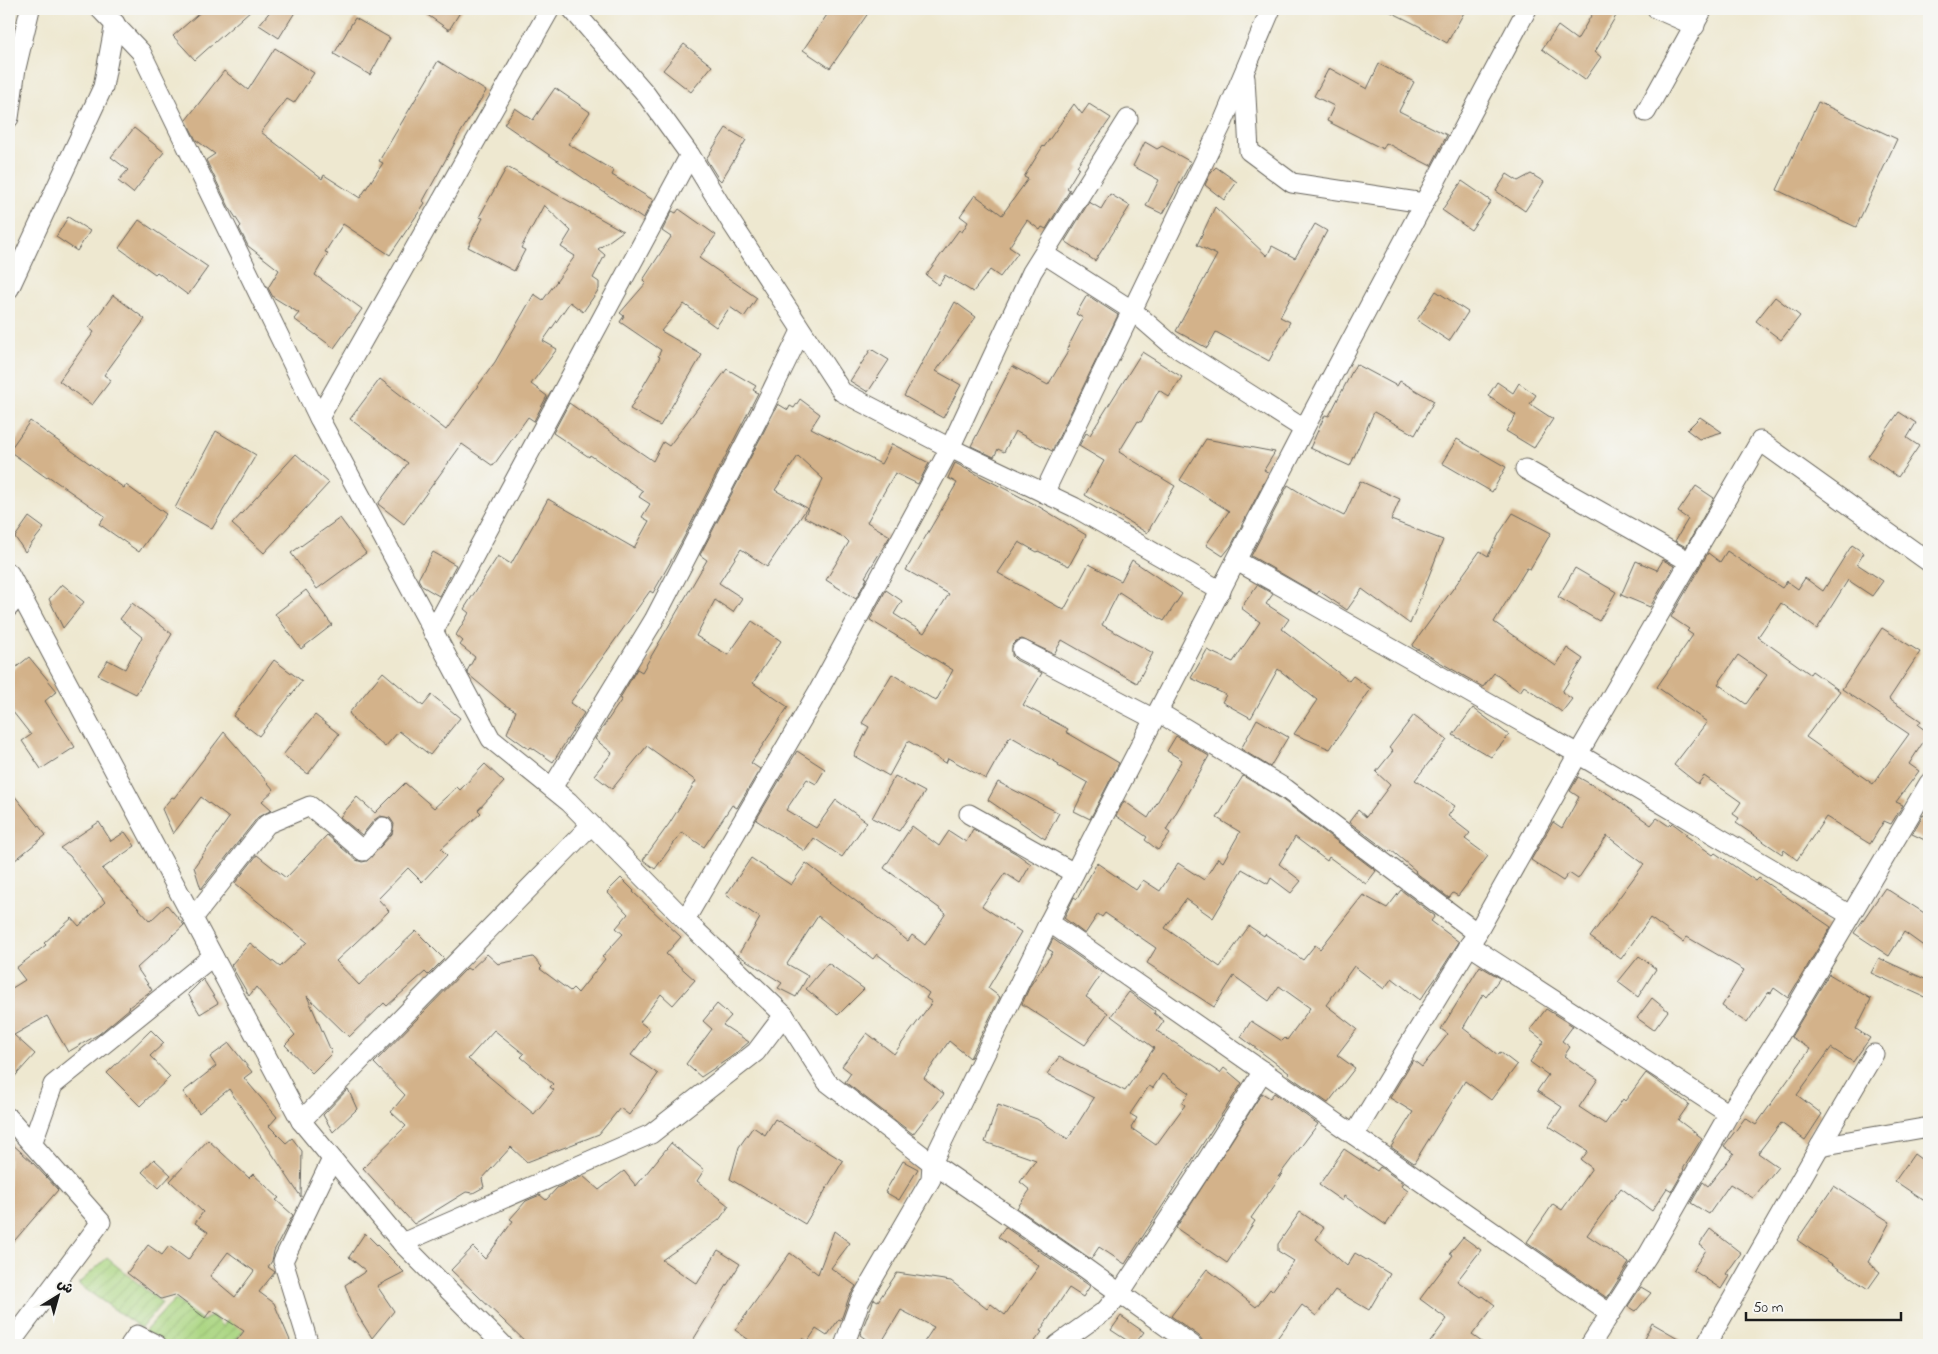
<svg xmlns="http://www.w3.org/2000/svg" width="1938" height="1354" viewBox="0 0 1938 1354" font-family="'Indie Flower','Playpen Sans Arabic',sans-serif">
	<defs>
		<pattern id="garden-furrows" width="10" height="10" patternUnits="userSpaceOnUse" patternTransform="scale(1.25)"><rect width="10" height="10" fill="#abd682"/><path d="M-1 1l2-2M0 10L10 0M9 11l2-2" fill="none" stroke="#93b770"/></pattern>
	</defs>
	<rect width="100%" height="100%" fill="#f6f6f2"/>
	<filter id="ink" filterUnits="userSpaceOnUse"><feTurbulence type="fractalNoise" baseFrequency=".02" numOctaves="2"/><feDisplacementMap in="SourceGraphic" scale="10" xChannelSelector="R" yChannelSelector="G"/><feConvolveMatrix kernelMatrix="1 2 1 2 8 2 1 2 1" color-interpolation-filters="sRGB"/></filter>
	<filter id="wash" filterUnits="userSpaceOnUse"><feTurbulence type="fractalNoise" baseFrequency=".0096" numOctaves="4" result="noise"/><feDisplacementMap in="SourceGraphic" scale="20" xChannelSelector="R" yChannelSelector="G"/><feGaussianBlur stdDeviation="1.12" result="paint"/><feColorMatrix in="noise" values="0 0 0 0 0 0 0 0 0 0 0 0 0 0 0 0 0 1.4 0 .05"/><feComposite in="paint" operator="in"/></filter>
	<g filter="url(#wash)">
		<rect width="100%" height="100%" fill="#eee8d0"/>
		<!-- garden -->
		<g fill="url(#garden-furrows)" stroke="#64794f">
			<polygon points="107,1258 162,1303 141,1328 78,1284"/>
			<polygon points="175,1299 203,1321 212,1315 222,1326 230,1318 246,1327 232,1345 164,1345 144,1332"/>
		</g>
		<g id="blocks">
			<!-- building -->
			<g fill="#d3b28a" fill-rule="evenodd">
				<polygon points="204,9 252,9 195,60 173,36"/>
				<polygon points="272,9 297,9 279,38 259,25"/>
				<polygon points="419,9 462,9 449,30"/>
				<polygon points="831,9 871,9 830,68 803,50"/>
				<polygon points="1385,9 1466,9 1447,43 1421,28 1421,27"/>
				<polygon points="1595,9 1620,9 1595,52 1601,57 1585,80 1542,49 1558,26 1577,40"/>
				<polygon points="355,18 390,38 370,75 334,54"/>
				<polygon points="684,44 712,66 691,92 663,70"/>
				<polygon points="275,48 314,73 294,103 287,99 261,132 322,179 324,175 360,198 383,163 379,161 438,61 486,91 458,137 423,201 425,203 390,255 343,224 325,252 328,253 315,275 362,309 334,348 294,319 299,313 273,297 268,288 279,270 248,246 239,228 241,226 229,207 206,160 215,154 196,140 186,120 224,71 248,90"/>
				<polygon points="1379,64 1414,82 1399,111 1447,135 1431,166 1386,143 1383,149 1327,121 1334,106 1314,96 1329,68 1367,89"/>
				<polygon points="555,88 590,112 568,144 614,171 612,175 653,200 643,219 504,124 515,108 533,120"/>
				<polygon points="1818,102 1897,139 1856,227 1777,190"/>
				<polygon points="1074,104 1082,114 1089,104 1111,118 1077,166 1079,168 1067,188 1070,190 1046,229 1042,227 1040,230 1027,220 1009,247 1018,253 1000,277 990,270 973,292 945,275 939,285 926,275 959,230 962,232 968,222 960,216 975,195 1002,215 1028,179 1024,177 1043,146 1044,147"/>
				<polygon points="134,128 164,152 133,193 118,181 128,170 111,157"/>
				<polygon points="726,128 746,140 721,181 718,178 706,159"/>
				<polygon points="1145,142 1157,149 1162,146 1191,162 1163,214 1146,206 1159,180 1133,166"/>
				<polygon points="507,167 623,231 598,249 605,255 593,278 599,282 599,289 583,312 570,302 543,341 557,349 531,384 547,396 534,421 528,417 493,466 462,444 404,524 378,504 408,463 350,419 380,379 446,430 495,362 534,294 543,300 575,256 561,247 571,231 544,205 521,248 525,250 514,271 468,247 483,218 479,217"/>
				<polygon points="1216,167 1237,182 1224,200 1205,185 1211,172"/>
				<polygon points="1507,174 1518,181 1531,174 1544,182 1525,211 1496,191"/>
				<polygon points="1462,181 1491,201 1471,230 1442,210"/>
				<polygon points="1110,194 1130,206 1095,261 1065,241 1089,202 1101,209"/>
				<polygon points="1215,207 1267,256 1272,246 1295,258 1315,224 1327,231 1280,317 1290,322 1269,361 1216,332 1207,348 1176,331 1217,255 1197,245"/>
				<polygon points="679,209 716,235 699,258 757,298 744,317 730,307 716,327 684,304 661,331 702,355 660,426 630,409 660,357 658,356 661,350 620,322 624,316 620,313 646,283 643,280 671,237 662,231 672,211 676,213"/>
				<polygon points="68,217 90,231 77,251 56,237"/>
				<polygon points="139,220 208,267 188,295 157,272 155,274 119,248"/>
				<polygon points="1436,291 1468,312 1449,341 1417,320"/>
				<polygon points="113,295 145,319 104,375 111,380 92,405 59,381 94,332 89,328"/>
				<polygon points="1087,295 1118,315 1052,451 1015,431 1004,452 998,449 994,457 971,446 1012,366 1048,385 1069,350 1067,349 1083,318 1076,314"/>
				<polygon points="1775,297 1800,316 1781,340 1756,321"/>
				<polygon points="955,302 976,317 936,371 961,385 943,418 904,396"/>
				<polygon points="871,349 889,360 868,392 850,381"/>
				<polygon points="1142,352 1182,377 1169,397 1159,390 1141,422 1138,421 1119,452 1175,486 1147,533 1085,495 1104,461 1079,446 1086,433 1090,435"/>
				<polygon points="1356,364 1397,386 1400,381 1434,401 1415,435 1374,412 1350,466 1310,448 1325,415 1329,416"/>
				<polygon points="727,369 756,386 753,390 758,393 681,543 653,593 650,591 570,703 584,713 553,762 531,747 529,749 507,733 516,711 505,705 469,675 467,671 475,657 460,645 463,641 456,635 469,613 464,609 498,556 511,564 548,499 634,548 649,521 642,517 650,504 639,497 643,491 590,455 589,457 553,433 569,403 653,461 663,442 669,446"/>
				<polygon points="1497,382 1513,393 1519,383 1536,395 1530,404 1553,419 1534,448 1506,431 1516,415 1488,396"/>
				<polygon points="800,399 820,414 811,428 881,464 892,444 929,463 918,484 895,473 867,522 890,536 865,577 867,578 856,599 826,580 849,542 845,538 804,517 823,479 798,456 775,490 807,508 767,567 741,549 719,583 742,598 733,612 715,600 696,636 728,655 752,621 781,641 753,683 788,707 751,763 760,769 737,808 732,805 704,847 682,832 655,869 643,860 669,824 696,781 647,746 612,789 594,775 612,753 595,739 622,699 620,698 637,669 642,672 707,560 700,555 778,404 788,410 790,406 794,408"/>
				<polygon points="1899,412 1916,423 1907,438 1919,446 1898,477 1868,456"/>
				<polygon points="1700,417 1722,432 1699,439 1687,430"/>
				<polygon points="30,421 124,488 126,485 166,514 139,552 99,524 105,516 48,476 47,478 9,451"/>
				<polygon points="216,431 256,455 212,529 175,508"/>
				<polygon points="1206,439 1275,452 1264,470 1269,473 1231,546 1223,556 1206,545 1229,511 1180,480"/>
				<polygon points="1457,439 1506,467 1492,492 1442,463"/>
				<polygon points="296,454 329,483 264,553 232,524"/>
				<polygon points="955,463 1038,506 1086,535 1069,566 1038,551 1037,552 1019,542 998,573 1064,610 1089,564 1121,581 1132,560 1182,594 1164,621 1119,592 1102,625 1153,653 1137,683 1062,640 1054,654 1022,639 1016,641 1012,645 1012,656 1016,660 1042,673 1023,705 1068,729 1066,732 1119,763 1090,819 1074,811 1088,783 1058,766 1059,764 1010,736 986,779 948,758 946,763 908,741 889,776 854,756 869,727 862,723 892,674 936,701 953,670 870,620 886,590 902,601 894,614 924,633 949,594 906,570 957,483 948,478"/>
				<polygon points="1360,481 1400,499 1391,520 1443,540 1410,624 1362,589 1347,610 1319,591 1317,594 1251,556 1288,485 1312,500 1344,516"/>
				<polygon points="1696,486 1714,498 1686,547 1675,541 1688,519 1678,512"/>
				<polygon points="1513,513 1551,533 1530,569 1527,568 1494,622 1556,666 1567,648 1583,659 1562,692 1572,699 1562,712 1524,686 1520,692 1494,673 1483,687 1412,646 1480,551 1488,556 1500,532"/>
				<polygon points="29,517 44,528 25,552 15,537"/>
				<polygon points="340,518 366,553 317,589 291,553"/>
				<path d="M1852,545L1864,553L1857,564L1883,581L1872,596L1848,580L1817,629L1781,603L1758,637L1810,674L1812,671L1840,691L1806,737L1873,784L1909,734L1842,689L1882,628L1920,652L1889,699L1921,721L1918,725L1929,733L1909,764L1919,771L1896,802L1903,805L1891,824L1884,821L1870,844L1826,817L1797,860L1784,850L1782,854L1736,823L1739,818L1733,814L1741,802L1704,776L1698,784L1674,765L1707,722L1657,687L1693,635L1687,631L1689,629L1671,617L1708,553L1720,562L1727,551L1782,588L1787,581L1798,589L1805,578L1823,591ZM1738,655L1767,675L1746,704L1718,684Z"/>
				<polygon points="433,552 456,565 439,596 422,586 418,579"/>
				<polygon points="1663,560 1674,566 1650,607 1621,595 1636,561 1657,570"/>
				<polygon points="1575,568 1616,592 1599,621 1558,597"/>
				<polygon points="62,584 84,602 63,628 49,599"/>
				<polygon points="1257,585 1273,594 1266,604 1289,619 1282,629 1349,681 1353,676 1371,689 1330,749 1294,734 1317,700 1278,669 1251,718 1222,702 1226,695 1191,678 1207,650 1233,662 1260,622 1241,608"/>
				<polygon points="306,590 332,625 301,649 275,614"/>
				<polygon points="132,603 172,634 136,694 98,675 108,660 125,669 142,637 120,619"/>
				<polygon points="29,657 57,691 45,701 75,747 41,769 22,741 31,735 9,707 9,673"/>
				<polygon points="274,660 302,681 259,736 233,716"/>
				<polygon points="383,672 423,706 432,695 460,718 430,755 399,731 385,747 352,719 353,718 349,713"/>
				<polygon points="1473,708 1509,735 1491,757 1453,735"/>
				<polygon points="315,715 339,734 308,774 283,755"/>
				<polygon points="1414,715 1447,740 1415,780 1455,806 1448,816 1470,833 1465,839 1488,856 1458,896 1453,893 1449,898 1415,872 1416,871 1391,850 1389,852 1349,822 1358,810 1366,817 1390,785 1376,772 1393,751 1389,748"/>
				<polygon points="1257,719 1288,737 1270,767 1241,749"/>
				<polygon points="224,732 274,790 262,801 272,810 258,817 201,889 194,867 229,818 201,797 173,834 162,809 172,797 174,798"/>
				<polygon points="1176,736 1209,756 1166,830 1170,833 1158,850 1145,840 1147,837 1116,816 1124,801 1148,818 1182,760 1167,751"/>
				<polygon points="797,751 825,769 816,784 807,779 786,810 816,828 836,800 867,822 842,857 814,838 805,851 756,820"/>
				<polygon points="485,764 504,782 478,810 481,813 441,849 447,855 422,882 408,868 378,899 389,911 336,961 359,985 416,931 444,959 428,975 425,972 387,1006 384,1003 349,1037 307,996 332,1053 312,1073 285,1045 295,1035 256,987 249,996 231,965 250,943 280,967 307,942 235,883 257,855 286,878 327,835 356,860 362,862 367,861 392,834 394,824 390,818 380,816 374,820 362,835 340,817 357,797 375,813 405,783 434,808 457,787 460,790"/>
				<polygon points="895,776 925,792 899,831 872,818"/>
				<polygon points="1243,776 1280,798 1376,871 1366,884 1329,857 1327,861 1295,837 1279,864 1301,881 1291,893 1271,878 1268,884 1242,869 1213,918 1186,899 1165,928 1220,967 1249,926 1264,936 1265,934 1303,960 1315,945 1320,949 1363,895 1387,908 1401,890 1435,916 1431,921 1459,942 1436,978 1420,1000 1392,978 1384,989 1354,966 1326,1005 1357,1029 1337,1055 1355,1068 1328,1103 1288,1075 1289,1073 1241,1037 1251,1021 1282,1041 1285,1038 1287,1040 1310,1008 1279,986 1269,1001 1234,976 1214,1007 1147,963 1156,948 1105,913 1102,917 1098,914 1085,934 1064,918 1074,897 1077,899 1097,863 1136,890 1143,880 1160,891 1178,863 1204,880 1218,858 1223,862 1240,832 1217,818"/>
				<polygon points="1578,777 1610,795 1651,825 1657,818 1669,826 1672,823 1687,834 1685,835 1713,855 1715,853 1756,881 1759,878 1831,927 1788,998 1774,988 1771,993 1768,992 1747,1023 1722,1006 1744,970 1687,937 1683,942 1650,918 1621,959 1590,937 1644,864 1607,836 1578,879 1569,873 1563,881 1531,860 1553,822 1562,828 1579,797 1570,791"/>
				<polygon points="998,782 1059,813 1045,839 988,800"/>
				<polygon points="9,789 46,835 9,865"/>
				<polygon points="1923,815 1929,817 1929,842 1912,834"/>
				<polygon points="99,822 111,841 125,832 135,846 102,869 150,921 167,905 184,925 137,968 152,990 129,1007 130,1008 99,1034 68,1052 47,1016 14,1035 35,1054 9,1083 9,990 25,980 16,968 46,945 44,943 72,918 79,926 105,902 70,856 60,848"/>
				<polygon points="912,826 939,846 949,831 966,842 973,829 1017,854 1031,864 1020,883 1005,873 982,906 1021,932 988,988 1000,997 970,1058 949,1041 924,1078 944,1094 913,1134 845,1082 851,1073 842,1066 867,1033 894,1054 932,1002 926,998 929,993 877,954 873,959 818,916 787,964 808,976 796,997 778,988 782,983 738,955 760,918 726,895 751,858 791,885 806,863 908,941 912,935 925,945 946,913 884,868"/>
				<path d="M621,878L634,891L633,892L681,937L666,954L695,980L673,1005L661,994L640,1022L650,1030L631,1055L658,1074L629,1115L620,1108L599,1134L527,1162L511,1147L482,1179L484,1187L473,1193L466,1192L414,1224L363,1168L406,1126L391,1112L405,1095L374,1063L467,968L470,970L487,954L498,964L533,957L542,967L540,969L570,991L573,988L578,993L605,959L602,957L623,934L616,928L628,914L607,892ZM494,1030L524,1054L521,1057L553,1084L550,1087L554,1090L534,1114L468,1059Z"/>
				<polygon points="1885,888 1929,916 1929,950 1904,932 1889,956 1854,933"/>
				<polygon points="1053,939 1102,973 1086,997 1108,1013 1085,1045 1022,1004 1030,986 1053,952 1048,949"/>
				<polygon points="1639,956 1656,969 1638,997 1618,982"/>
				<polygon points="1879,958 1929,981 1929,999 1871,973"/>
				<polygon points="828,963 864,989 838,1015 806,989"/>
				<polygon points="1480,966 1500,978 1486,997 1483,994 1463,1028 1498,1055 1500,1052 1517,1065 1491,1100 1465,1081 1414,1163 1391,1147 1413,1112 1390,1098 1413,1060 1422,1067 1448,1034 1441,1029"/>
				<polygon points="1829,974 1871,999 1856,1029 1870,1038 1853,1062 1831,1048 1797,1095 1822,1114 1805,1140 1781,1123 1758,1153 1778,1167 1753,1198 1730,1184 1709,1214 1691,1203 1703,1182 1708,1186 1734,1153 1724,1146 1745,1118 1756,1125 1810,1049 1791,1037"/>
				<polygon points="203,979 218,1003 200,1014 188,994"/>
				<path d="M1129,992L1155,1011L1154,1013L1164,1021L1157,1031L1220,1073L1224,1068L1242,1083L1125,1264L1099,1247L1091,1259L1017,1208L1030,1190L1020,1182L1036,1160L985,1142L998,1105L1037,1119L1068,1139L1094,1098L1047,1074L1059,1057L1125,1091L1154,1048L1111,1016ZM1162,1074L1189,1093L1182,1103L1185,1105L1156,1145L1131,1128L1137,1118L1130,1114L1149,1086L1153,1088Z"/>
				<polygon points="1652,998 1668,1011 1654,1030 1637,1018"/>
				<polygon points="717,1004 731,1016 723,1025 749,1042 731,1057 701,1077 686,1064 712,1029 703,1021"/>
				<polygon points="1546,1009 1573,1026 1562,1041 1570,1047 1564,1056 1598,1079 1579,1107 1605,1124 1623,1099 1625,1101 1646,1073 1689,1104 1678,1120 1702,1138 1683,1169 1684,1170 1672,1191 1667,1188 1652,1211 1621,1188 1587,1235 1629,1263 1607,1298 1527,1242 1553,1204 1562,1210 1592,1168 1581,1160 1588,1151 1549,1126 1562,1107 1537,1091 1548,1075 1530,1062 1544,1041 1530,1030"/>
				<polygon points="151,1030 164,1043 150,1056 170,1077 140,1106 107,1073"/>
				<polygon points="229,1043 252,1072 244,1078 277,1117 269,1126 286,1143 292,1138 302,1151 301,1197 229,1089 199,1113 183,1092 216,1066 210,1057"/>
				<polygon points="348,1089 357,1109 333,1132 323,1115"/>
				<polygon points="1262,1093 1270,1098 1274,1093 1318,1124 1278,1177 1282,1174 1251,1218 1255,1221 1227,1263 1176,1228"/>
				<polygon points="775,1119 843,1161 805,1224 730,1179 739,1147 753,1127 765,1135"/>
				<path d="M208,1140L249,1178L253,1174L279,1198L276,1200L293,1215L274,1251L272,1261L268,1267L275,1272L259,1292L274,1303L292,1345H233L244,1331L211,1310L205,1318L175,1295L161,1299L127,1273L148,1245L162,1255L169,1246L188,1260L208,1232L195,1223L203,1212L170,1181ZM228,1252L254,1271L235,1297L210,1276Z"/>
				<polygon points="9,1141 33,1163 58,1190 9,1247"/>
				<polygon points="671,1143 704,1170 697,1181 729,1206 719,1220 662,1260 697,1284 718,1250 740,1264 690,1345 529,1345 451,1270 473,1247 485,1259 513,1221 510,1219 526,1201 540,1195 546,1200 557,1188 583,1176 599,1190 624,1171 636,1186"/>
				<polygon points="1344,1149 1377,1171 1380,1167 1403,1183 1401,1186 1408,1191 1386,1225 1344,1196 1342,1201 1319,1185"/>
				<polygon points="1914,1154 1929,1165 1929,1204 1895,1181"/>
				<polygon points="154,1159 171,1175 159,1188 142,1172"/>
				<polygon points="903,1161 918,1169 899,1200 885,1192"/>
				<polygon points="1834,1186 1890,1222 1868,1262 1880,1272 1868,1289 1797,1240"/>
				<polygon points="1300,1212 1324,1228 1316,1239 1347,1266 1355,1253 1390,1274 1369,1310 1335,1290 1316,1316 1302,1305 1272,1345 1206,1345 1199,1336 1171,1316 1207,1269 1256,1307 1270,1289 1272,1291 1294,1261 1278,1251 1278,1244"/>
				<polygon points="1005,1227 1090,1286 1083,1297 1069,1288 1040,1331 1042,1332 1032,1345 922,1345 934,1327 901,1310 880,1345 874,1345 860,1335 874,1299 878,1301 897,1273 951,1281 987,1309 991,1304 1005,1315 1039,1266 998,1237"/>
				<polygon points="1710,1229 1741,1253 1726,1274 1729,1276 1721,1289 1693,1270 1706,1250 1699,1245"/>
				<polygon points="834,1231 850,1243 831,1268 856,1286 849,1297 841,1320 839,1319 827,1336 816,1329 808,1341 802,1338 797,1345 756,1345 735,1330 790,1253 818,1274"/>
				<polygon points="365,1233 404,1272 377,1286 394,1311 372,1338 355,1311 345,1285 366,1271 349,1257"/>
				<polygon points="1463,1237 1481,1250 1457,1281 1481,1297 1483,1296 1495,1305 1472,1335 1486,1345 1428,1345 1447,1319 1420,1299 1453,1255 1450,1253"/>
				<polygon points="1641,1287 1651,1293 1636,1311 1628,1306"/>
				<polygon points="1121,1316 1144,1332 1134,1345 1111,1330"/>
				<polygon points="1652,1323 1690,1345 1641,1345"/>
			</g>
		</g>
	</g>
	<g filter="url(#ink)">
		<use href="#blocks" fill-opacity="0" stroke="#66635b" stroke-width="1"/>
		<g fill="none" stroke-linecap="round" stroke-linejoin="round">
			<!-- minor casing -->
			<g stroke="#66635b" stroke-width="21">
				<g id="minor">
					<polyline points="100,9 141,52 319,418 491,739 569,802 685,920 784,1015 756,1052 651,1134 402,1243"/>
					<polyline points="572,9 645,93 690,155 731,222 842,392 950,448 1074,507 1221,591"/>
					<polyline points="1657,9 1695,26"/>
					<polyline points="1245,78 1249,151 1292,183 1424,203"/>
					<polyline points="1646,112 1703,9"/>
					<polyline points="9,118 16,68 30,9"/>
					<polyline points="1044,254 1133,311 1171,344 1304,429"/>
					<polyline points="9,289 103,87 115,23"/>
					<polyline points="319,418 550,9"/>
					<polyline points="1525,469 1690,562"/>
					<polyline points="1044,493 1223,122 1271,9"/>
					<polyline points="1237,561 1578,754 1850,915"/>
					<polyline points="9,573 301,1121 402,1243 503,1345"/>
					<polyline points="9,607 20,592"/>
					<polyline points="433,632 690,155"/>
					<polyline points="1022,650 1154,719"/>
					<polyline points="1158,712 1286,789 1477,933"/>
					<polyline points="552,788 654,620 762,411 801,331"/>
					<polyline points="969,814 1074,873"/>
					<polyline points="193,918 267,824 310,806 363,851 383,827"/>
					<polyline points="685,920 819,690 950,448 1032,272 1128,119"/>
					<polyline points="1049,922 1609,1313"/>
					<polyline points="1469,945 1729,1114"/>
					<polyline points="784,1015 827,1082 932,1163 1082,1266 1192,1345"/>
					<polyline points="9,1118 101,1222 9,1345"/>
					<polyline points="301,1121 591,825"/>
					<polyline points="1354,1135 1477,933 1578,754 1760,441 1929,562"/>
					<polyline points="32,1144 53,1085 213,956"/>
					<polyline points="1820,1146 1929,1127"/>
					<polyline points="130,1345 137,1335 157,1345"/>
					<polyline points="309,1345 283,1261 332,1159"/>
					<polyline points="846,1345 845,1343 860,1301 931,1179 932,1163 1049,922 1304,429 1527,9"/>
					<polyline points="1057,1345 1106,1310 1120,1293 1199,1173 1263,1071"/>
					<polyline points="1590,1345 1648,1255 1729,1114 1776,1041 1929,783"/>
					<polyline points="1706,1345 1820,1146 1874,1054"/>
				</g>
			</g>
			<!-- minor -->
			<use href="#minor" stroke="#fff" stroke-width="19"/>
		</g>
	</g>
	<!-- margin -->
	<rect width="1938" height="1354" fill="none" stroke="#f6f6f2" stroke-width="30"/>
	<!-- north arrow -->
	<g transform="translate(58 1296) rotate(37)" stroke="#f6f6f2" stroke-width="4" paint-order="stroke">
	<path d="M0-4L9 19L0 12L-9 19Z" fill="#1c1c1c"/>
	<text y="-8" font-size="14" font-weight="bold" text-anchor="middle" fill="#1c1c1c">ش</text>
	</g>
	<!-- scale -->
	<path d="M1746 1312v8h155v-8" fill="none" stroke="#1c1c1c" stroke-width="2.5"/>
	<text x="1753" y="1312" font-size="15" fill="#1c1c1c" stroke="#f6f6f2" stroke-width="4" paint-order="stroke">50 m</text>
</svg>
